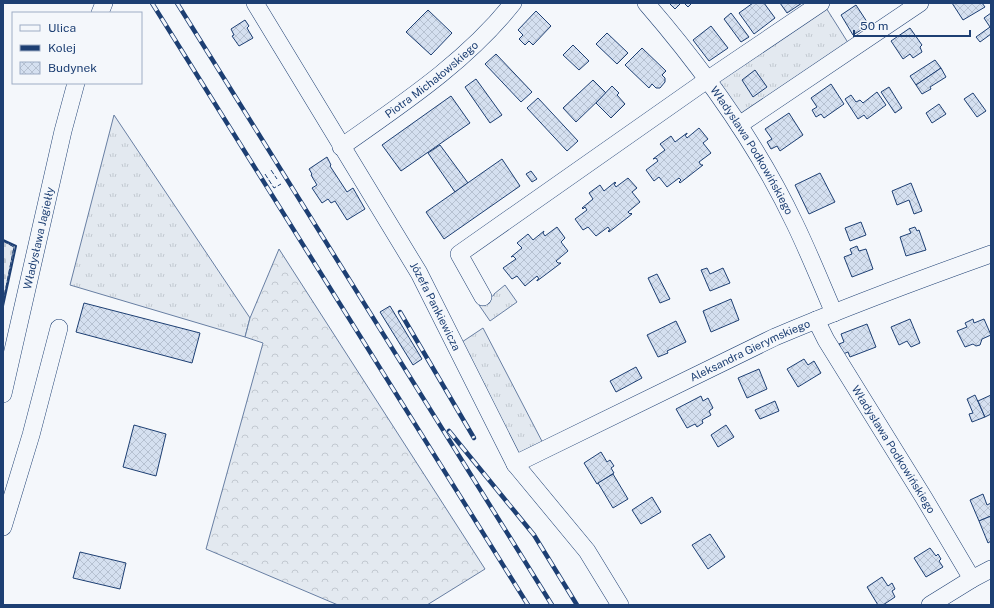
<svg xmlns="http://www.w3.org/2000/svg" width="994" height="608" viewBox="0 0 994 608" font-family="'Public Sans',sans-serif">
	<defs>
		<pattern id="grass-tufts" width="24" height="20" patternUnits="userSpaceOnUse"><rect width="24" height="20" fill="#e3e9f0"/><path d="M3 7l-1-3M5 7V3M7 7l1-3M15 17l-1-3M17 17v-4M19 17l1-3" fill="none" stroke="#c2c9d1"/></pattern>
		<pattern id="forest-crowns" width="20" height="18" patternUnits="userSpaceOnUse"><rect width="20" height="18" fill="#e3e9f0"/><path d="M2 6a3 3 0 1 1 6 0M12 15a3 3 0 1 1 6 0" fill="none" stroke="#c2c9d1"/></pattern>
		<pattern id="cemetery-stones" width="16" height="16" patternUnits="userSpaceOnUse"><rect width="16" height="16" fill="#e3e9f0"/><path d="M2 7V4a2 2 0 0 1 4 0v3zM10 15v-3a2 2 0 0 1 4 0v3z" fill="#c2c9d1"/></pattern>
		<pattern id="building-cross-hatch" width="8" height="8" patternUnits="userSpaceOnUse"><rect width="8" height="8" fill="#d5e0f0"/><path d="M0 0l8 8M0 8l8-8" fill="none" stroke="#b6c1d1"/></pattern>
	</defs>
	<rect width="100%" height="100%" fill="#f4f7fb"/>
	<!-- grass -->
	<g fill="url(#grass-tufts)" stroke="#687fa3">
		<polygon points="823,3 852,49 739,125 707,80"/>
		<polygon points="114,115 250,318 245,337 70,285"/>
		<polygon points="505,285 517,302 490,321 479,305 494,295 494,294"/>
		<polygon points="483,328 546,449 515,464 456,346"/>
	</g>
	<!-- forest -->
	<polygon fill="url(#forest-crowns)" stroke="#687fa3" points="279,249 485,569 427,605 338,605 206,549 263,343 245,337 250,318"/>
	<!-- cemetery -->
	<polygon fill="url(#cemetery-stones)" stroke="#687fa3" points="3,241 14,247 3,302"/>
	<!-- building -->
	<g fill="url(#building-cross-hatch)" stroke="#1d3f73">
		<polygon points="669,3 681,3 675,9"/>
		<polygon points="684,3 692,3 688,7"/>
		<polygon points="753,3 764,3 775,18 754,34 739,13"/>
		<polygon points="780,3 802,3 787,13"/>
		<polygon points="952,3 982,3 985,7 963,20"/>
		<polygon points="856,5 869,25 853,35 841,15"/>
		<polygon points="428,10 452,33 431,55 406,32"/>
		<polygon points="536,11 551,26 533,45 529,41 525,45 519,39 523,35 518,30"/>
		<polygon points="731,13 749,37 741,42 724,19"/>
		<polygon points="991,13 991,34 980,42 976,37 990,27 984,18"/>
		<polygon points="245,20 249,26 247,28 253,38 239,46 232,36 234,35 231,29"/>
		<polygon points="711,26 728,48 709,61 693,40"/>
		<polygon points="910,28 922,45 920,47 922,52 913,58 910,54 903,59 891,41"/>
		<polygon points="607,33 628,53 617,64 596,44"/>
		<polygon points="573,45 589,61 579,70 563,55"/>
		<polygon points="642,48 666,71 662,75 665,78 665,82 660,88 656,88 652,84 649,88 625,65"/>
		<polygon points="496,54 532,92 521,102 485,64"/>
		<polygon points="935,60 941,68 916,85 910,76"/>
		<polygon points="941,68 946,77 930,87 931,89 922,94 916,85"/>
		<polygon points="755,70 767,87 753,97 742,80"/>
		<polygon points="476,79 502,115 490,123 465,87"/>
		<polygon points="593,80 606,93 576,122 563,108"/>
		<polygon points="831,84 844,104 824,118 821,114 816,117 812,110 817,107 811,98"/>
		<polygon points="612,86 619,93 617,95 625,104 611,118 596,103"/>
		<polygon points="889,87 902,108 895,113 881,92"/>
		<polygon points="877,92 886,105 867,119 864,115 858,119 845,99 851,95 856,102 860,100 863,103"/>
		<polygon points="973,93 986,111 977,117 964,99"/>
		<polygon points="451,96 470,123 401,171 382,145"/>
		<polygon points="538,98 578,141 567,151 527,108"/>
		<polygon points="939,104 946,114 932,123 926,113"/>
		<polygon points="789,113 803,135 780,151 777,146 771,149 767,142 772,139 765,129"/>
		<polygon points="699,128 708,139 703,143 711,153 699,162 701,165 703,165 680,183 679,182 681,180 679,178 667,187 659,177 654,181 646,170 658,161 656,158 653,159 665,150 660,144 671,136 675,142 687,133 687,134 685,135 687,138"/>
		<polygon points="440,145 468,183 455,192 428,153"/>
		<polygon points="327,157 331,165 330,166 347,192 353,188 365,209 347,220 335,201 331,203 328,199 322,203 312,188 317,185 311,175 312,174 309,169"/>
		<polygon points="502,159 520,186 444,239 426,212"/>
		<polygon points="531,171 537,179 532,182 526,174"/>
		<polygon points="820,173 835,202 809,214 795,185"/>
		<polygon points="628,178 637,188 632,192 640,202 628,212 630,214 631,213 632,214 609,232 608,231 610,230 608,227 596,236 588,227 583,230 575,219 587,210 585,207 583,209 582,208 593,199 589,193 600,185 604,191 615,182 616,183 614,184 616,187"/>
		<polygon points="911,183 922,211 914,214 909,200 897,205 892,191"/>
		<polygon points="861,222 866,235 850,241 845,228"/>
		<polygon points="557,227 565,238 561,242 568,251 556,261 558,263 561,263 537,281 537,280 539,279 537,276 525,286 517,276 512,279 503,268 516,259 513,256 511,257 522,248 517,243 528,234 533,240 544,231 543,233 545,236"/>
		<polygon points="915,227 917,231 919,230 926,250 906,256 900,237 911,233 909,229"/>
		<polygon points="857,246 859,251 866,249 873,269 852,277 844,257 852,254 850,249"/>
		<polygon points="707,268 710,274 723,268 730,283 710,291 701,270"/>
		<polygon points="657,274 670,299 660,303 648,278"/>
		<polygon points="731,299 739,320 711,332 703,311"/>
		<polygon points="84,303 200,333 192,363 76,332"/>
		<polygon points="390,306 422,359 413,365 380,312"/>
		<polygon points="910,319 920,343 911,347 907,341 899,345 891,327"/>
		<polygon points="973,319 974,323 984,319 991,335 982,339 980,345 976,346 973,344 965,347 957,331 967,327 965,323"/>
		<polygon points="676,321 686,342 667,351 668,353 658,357 647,335"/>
		<polygon points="867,324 876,347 850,357 848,352 843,354 839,344 844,342 841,334"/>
		<polygon points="804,359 808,365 814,361 821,373 798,387 787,369"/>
		<polygon points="636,367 642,378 616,392 610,381"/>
		<polygon points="759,369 767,389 747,398 738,378"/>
		<polygon points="975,395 985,417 972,422 969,414 973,413 967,399"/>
		<polygon points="991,395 991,414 985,417 978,401"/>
		<polygon points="701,396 703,401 708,398 713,408 709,411 711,415 702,420 703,423 697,427 695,424 687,428 676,409"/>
		<polygon points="775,401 779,411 760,419 755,410"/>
		<polygon points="134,425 166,434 156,476 123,467"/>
		<polygon points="726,425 734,437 718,447 711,435"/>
		<polygon points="601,452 607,462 610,460 614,466 611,468 614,473 597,484 584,463"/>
		<polygon points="613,474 628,499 613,508 598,483"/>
		<polygon points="983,494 987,505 991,503 991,516 979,521 970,500"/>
		<polygon points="652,497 661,512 641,524 632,510"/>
		<polygon points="991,516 991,541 988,543 979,521"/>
		<polygon points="710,534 725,557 708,569 692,545"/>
		<polygon points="930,548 936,556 938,554 941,559 939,561 943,567 926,577 914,558"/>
		<polygon points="80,552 126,563 120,589 73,578"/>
		<polygon points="882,577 888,586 892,583 895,589 892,591 895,597 883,605 878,605 867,587"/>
	</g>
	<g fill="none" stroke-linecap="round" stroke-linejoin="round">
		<!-- minor casing -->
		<g stroke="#1d3f73" stroke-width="18">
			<g id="minor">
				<path id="s1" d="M255,3L419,273L515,464L587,551L620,605"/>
				<path id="s2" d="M646,3C704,70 757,144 795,224C809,253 821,283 834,313"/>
				<polyline points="100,13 104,3"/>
				<polyline points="739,125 920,3"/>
				<path id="s3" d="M341,147C402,104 466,62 513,3"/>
				<polyline points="483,297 459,254 707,80 821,3"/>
				<path id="s4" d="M816,320L826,340L924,498L972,579"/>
				<path id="s5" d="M3,394L63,131L76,83"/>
				<path id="s6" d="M515,464L775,337C846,307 918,280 991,254"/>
				<polyline points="3,527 31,435 59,328"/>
				<polyline points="930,605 972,579 991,569"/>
			</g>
		</g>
		<!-- minor -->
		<use href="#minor" stroke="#f4f7fb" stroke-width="17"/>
		<!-- rail casing -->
		<g stroke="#1d3f73" stroke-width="4.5">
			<g id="rail">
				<polyline points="152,3 528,605"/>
				<polyline points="177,3 552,605"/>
				<polyline points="400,312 474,438"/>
				<polyline points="449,431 534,535 577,605"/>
			</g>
		</g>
		<!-- rail -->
		<use href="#rail" stroke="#f4f7fb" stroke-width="3" stroke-dasharray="9" stroke-linecap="butt"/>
		<!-- fence -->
		<g stroke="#1d3f73" stroke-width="1" stroke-dasharray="5 2" stroke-linecap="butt">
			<polyline points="271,170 277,179"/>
			<polyline points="265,174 274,188 281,184"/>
			<polyline points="3,241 14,247 3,302"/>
		</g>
		<!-- wall -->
		<polyline stroke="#1d3f73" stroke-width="2" points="3,240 16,246 3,306"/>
	</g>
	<g text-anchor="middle" stroke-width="3" stroke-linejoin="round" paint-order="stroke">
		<!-- street labels -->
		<g font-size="11" fill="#1d3f73" stroke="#f4f7fb">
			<text dy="4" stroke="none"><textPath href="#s3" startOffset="113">Piotra Michałowskiego</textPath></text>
			<text dy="4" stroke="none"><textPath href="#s2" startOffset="182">Władysława Podkowińskiego</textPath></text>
			<text dy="4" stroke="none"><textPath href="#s5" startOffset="160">Władysława Jagiełły</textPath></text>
			<text dy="4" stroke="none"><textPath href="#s1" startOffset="353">Józefa Pankiewicza</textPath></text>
			<text dy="4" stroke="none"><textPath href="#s6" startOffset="261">Aleksandra Gierymskiego</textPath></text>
			<text dy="4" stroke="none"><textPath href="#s4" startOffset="151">Władysława Podkowińskiego</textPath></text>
		</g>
	</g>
	<!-- border -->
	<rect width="994" height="608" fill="none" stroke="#1d3f73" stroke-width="8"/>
	<!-- legend -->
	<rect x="12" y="12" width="130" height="72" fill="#f4f7fb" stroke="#9eadc5"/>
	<rect x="20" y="25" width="20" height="6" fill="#f4f7fb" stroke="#9eadc5"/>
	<text x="48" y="32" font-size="12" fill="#1d3f73">Ulica</text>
	<rect x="20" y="45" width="20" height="6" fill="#1d3f73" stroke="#9eadc5"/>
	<text x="48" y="52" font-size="12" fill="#1d3f73">Kolej</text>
	<rect x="20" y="62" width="20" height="12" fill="url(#building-cross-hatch)" stroke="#9eadc5"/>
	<text x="48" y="72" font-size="12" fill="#1d3f73">Budynek</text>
	<!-- scale -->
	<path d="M854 30v6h116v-6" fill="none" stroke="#1d3f73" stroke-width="2"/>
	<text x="860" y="30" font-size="12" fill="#1d3f73" stroke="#f4f7fb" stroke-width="3" paint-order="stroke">50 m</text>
</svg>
